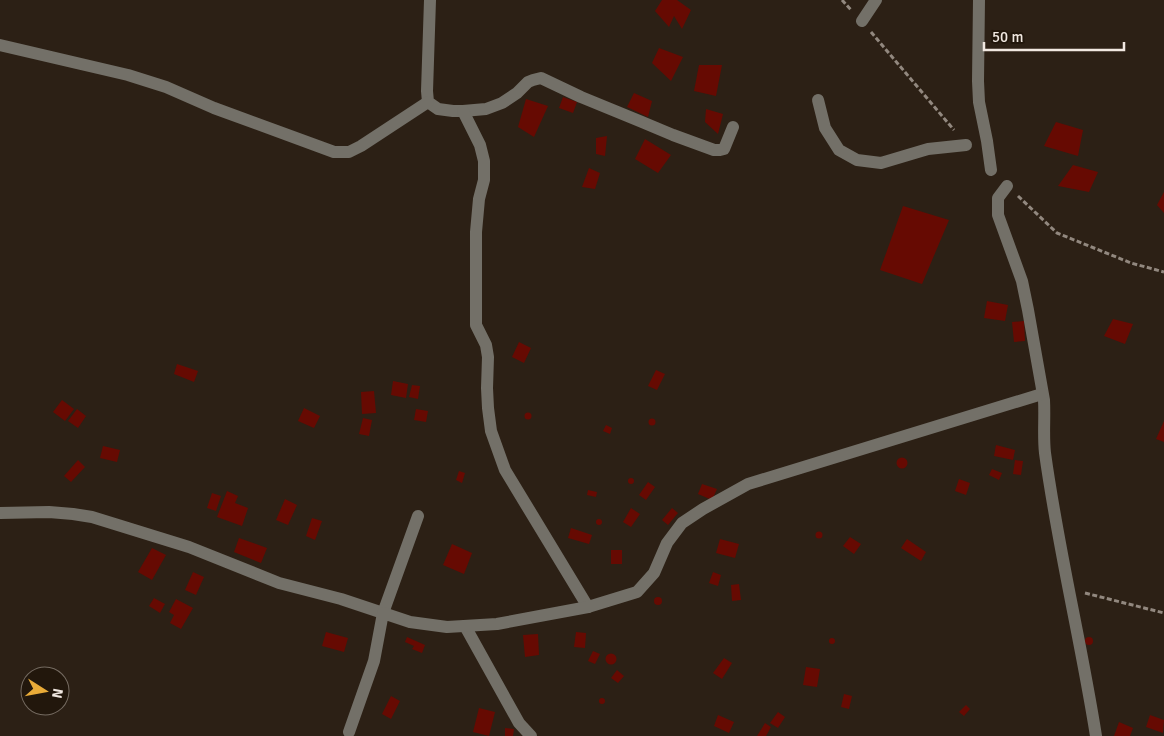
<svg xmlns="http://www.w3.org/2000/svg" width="1164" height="736" viewBox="0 0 1164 736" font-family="Signika,sans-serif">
	<rect width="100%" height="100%" fill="#2c2015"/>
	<!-- building -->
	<g fill="#660a02">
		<polygon points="662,0 677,0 691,10 682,29 674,16 669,27 655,11"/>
		<polygon points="659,48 683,57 671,81 652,63"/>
		<polygon points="699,65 722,65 716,96 694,91"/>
		<polygon points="634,93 652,101 648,117 627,107"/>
		<polygon points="563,97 577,102 573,113 559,108"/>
		<polygon points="526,99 548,106 534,137 518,127"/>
		<polygon points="706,109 723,114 718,134 705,122"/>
		<polygon points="1056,122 1083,130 1078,156 1044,146"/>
		<polygon points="607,136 605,156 596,154 596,138"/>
		<polygon points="645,139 671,155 658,173 635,159"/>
		<polygon points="1073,165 1098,172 1089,192 1058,186"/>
		<polygon points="589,168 600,173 595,189 582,187"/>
		<polygon points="1164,192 1164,213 1157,205"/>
		<polygon points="903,206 949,220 922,284 880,270"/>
		<polygon points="987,301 1008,305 1005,321 984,318"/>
		<polygon points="1113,319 1133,324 1125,344 1104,336"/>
		<polygon points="1024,321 1025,341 1014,342 1012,322"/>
		<polygon points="519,342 531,348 524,363 512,357"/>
		<polygon points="177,364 198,371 194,382 174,374"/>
		<polygon points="656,370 665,374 657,390 648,386"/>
		<polygon points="393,381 408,384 406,398 391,395"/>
		<polygon points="412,385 420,386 418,399 409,397"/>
		<polygon points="374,391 376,413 362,414 361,392"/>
		<polygon points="62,400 74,409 65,421 53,412"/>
		<polygon points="304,408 320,416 314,428 298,421"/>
		<polygon points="77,409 86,416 78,428 68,421"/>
		<polygon points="416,409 428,411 426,422 414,420"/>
		<circle cx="528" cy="416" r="3.5"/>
		<polygon points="363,418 372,420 369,436 359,434"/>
		<circle cx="652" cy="422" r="3.5"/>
		<polygon points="1164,421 1164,442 1156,439"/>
		<polygon points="606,425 612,428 610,434 603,431"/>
		<polygon points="996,445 1015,450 1013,460 994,456"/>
		<polygon points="103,446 120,450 117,462 100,458"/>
		<circle cx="902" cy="463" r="5.5"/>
		<polygon points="78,460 85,467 71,482 64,476"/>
		<polygon points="1015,460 1023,461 1021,475 1013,474"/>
		<polygon points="992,469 1002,473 999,480 989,475"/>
		<polygon points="459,471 465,473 462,483 456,480"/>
		<circle cx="631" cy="481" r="3"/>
		<polygon points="959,479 970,483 966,495 955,491"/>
		<polygon points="648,482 655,487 646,500 639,495"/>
		<polygon points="702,484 717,489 712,500 698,494"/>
		<polygon points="588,490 597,492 596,497 587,495"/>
		<polygon points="227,491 238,496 235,503 248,508 242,526 217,517"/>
		<polygon points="212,493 221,496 216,511 207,508"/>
		<polygon points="285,499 297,505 288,525 276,520"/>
		<polygon points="631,508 640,514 631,527 623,522"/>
		<polygon points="672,508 678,513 668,525 662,520"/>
		<polygon points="312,518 322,521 315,540 306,536"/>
		<circle cx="599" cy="522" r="3"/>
		<polygon points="571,528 592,535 589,544 568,538"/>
		<circle cx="819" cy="535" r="3.5"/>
		<polygon points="850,537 861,544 854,554 843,546"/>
		<polygon points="239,538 267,548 261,563 234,552"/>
		<polygon points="720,539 739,544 735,558 716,553"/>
		<polygon points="907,539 926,552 921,561 901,548"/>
		<polygon points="452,544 472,553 464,574 443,565"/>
		<polygon points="152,548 166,555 152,580 138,572"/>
		<rect x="611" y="550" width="11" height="14"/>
		<polygon points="193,572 204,577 196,595 185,590"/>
		<polygon points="713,572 721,575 718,586 709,583"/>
		<polygon points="739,584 741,600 732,601 731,585"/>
		<circle cx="658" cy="601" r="4"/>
		<polygon points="154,598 165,604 160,613 149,606"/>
		<polygon points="176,599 193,608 181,629 170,623 174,615 169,612"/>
		<polygon points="326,632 348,638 344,652 322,646"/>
		<polygon points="576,632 586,633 585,648 574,647"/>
		<polygon points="538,634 539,655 525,657 523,635"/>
		<polygon points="407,637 425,645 422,653 412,649 414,646 405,642"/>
		<circle cx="1089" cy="641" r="4"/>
		<circle cx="832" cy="641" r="3"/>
		<polygon points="593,651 600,654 595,664 588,661"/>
		<circle cx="611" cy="659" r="5.5"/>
		<polygon points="724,658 732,663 722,679 713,673"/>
		<polygon points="806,667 820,669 817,687 803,685"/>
		<polygon points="617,670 624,676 618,683 611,678"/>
		<polygon points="844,694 852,696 849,709 841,707"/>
		<polygon points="391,696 400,701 391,719 382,714"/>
		<circle cx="602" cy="701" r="3"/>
		<polygon points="966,705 970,709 964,716 959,712"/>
		<polygon points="479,708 495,712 489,736 473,732"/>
		<polygon points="778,712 785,717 778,728 770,723"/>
		<polygon points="718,715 734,722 729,733 714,726"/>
		<polygon points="1150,715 1164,720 1163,733 1146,727"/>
		<polygon points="1119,722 1133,728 1130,736 1114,736"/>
		<polygon points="765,723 771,727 766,736 757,736"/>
		<polygon points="505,728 514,729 513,736 505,736"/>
	</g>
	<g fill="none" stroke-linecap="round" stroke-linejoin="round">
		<!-- path -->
		<g stroke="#92887f" stroke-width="3" stroke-dasharray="5 2.5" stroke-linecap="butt">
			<polyline points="842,0 852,11"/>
			<polyline points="871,32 954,130"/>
			<polyline points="1018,196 1057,233 1131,263 1164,272"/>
			<polyline points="1085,593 1164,613"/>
		</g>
		<!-- minor -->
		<g stroke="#737068" stroke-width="12">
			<polyline points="430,0 427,91 428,102 438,109 453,111 463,111 486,109 502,103 517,93 528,82 533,80 541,78 581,97 642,122 673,135 714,150 720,150 724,149 733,127"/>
			<polyline points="979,0 978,81 979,102 987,141 991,170"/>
			<polyline points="862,21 876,0"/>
			<polyline points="0,45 128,75 166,87 214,108 334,152 349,152 361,146 428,102"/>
			<polyline points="818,100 825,128 839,150 857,160 881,163 928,149 966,145"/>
			<polyline points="463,111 480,145 484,161 484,180 479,199 476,232 476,325 486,345 488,357 487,388 488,408 491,431 505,470 588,607"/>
			<path d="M1007,186L998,198V215L1022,281L1028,310L1044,400C1045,418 1043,436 1045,453C1058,548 1081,641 1096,736"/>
			<polyline points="0,513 49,512 73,514 92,517 189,547 279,583 341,599 383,613 418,516"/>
			<polyline points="465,626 519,723 531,736"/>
			<polyline points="349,732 374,661 383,613 410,622 447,627 497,624 588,607 637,592 654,573 667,543 682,523 703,509 748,484 1042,394"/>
		</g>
	</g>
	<!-- north arrow -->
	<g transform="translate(45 691) rotate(101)"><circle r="24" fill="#22170c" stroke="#756b61"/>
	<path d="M0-4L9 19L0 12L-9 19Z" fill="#e9ab38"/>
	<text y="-8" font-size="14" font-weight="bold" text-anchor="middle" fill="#f1e8e1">N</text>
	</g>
	<!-- scale -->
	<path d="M984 42v8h140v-8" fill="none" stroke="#f1e8e1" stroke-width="2.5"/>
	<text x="992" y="42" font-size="15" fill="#f1e8e1" stroke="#22170c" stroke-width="4" paint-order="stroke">50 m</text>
</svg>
